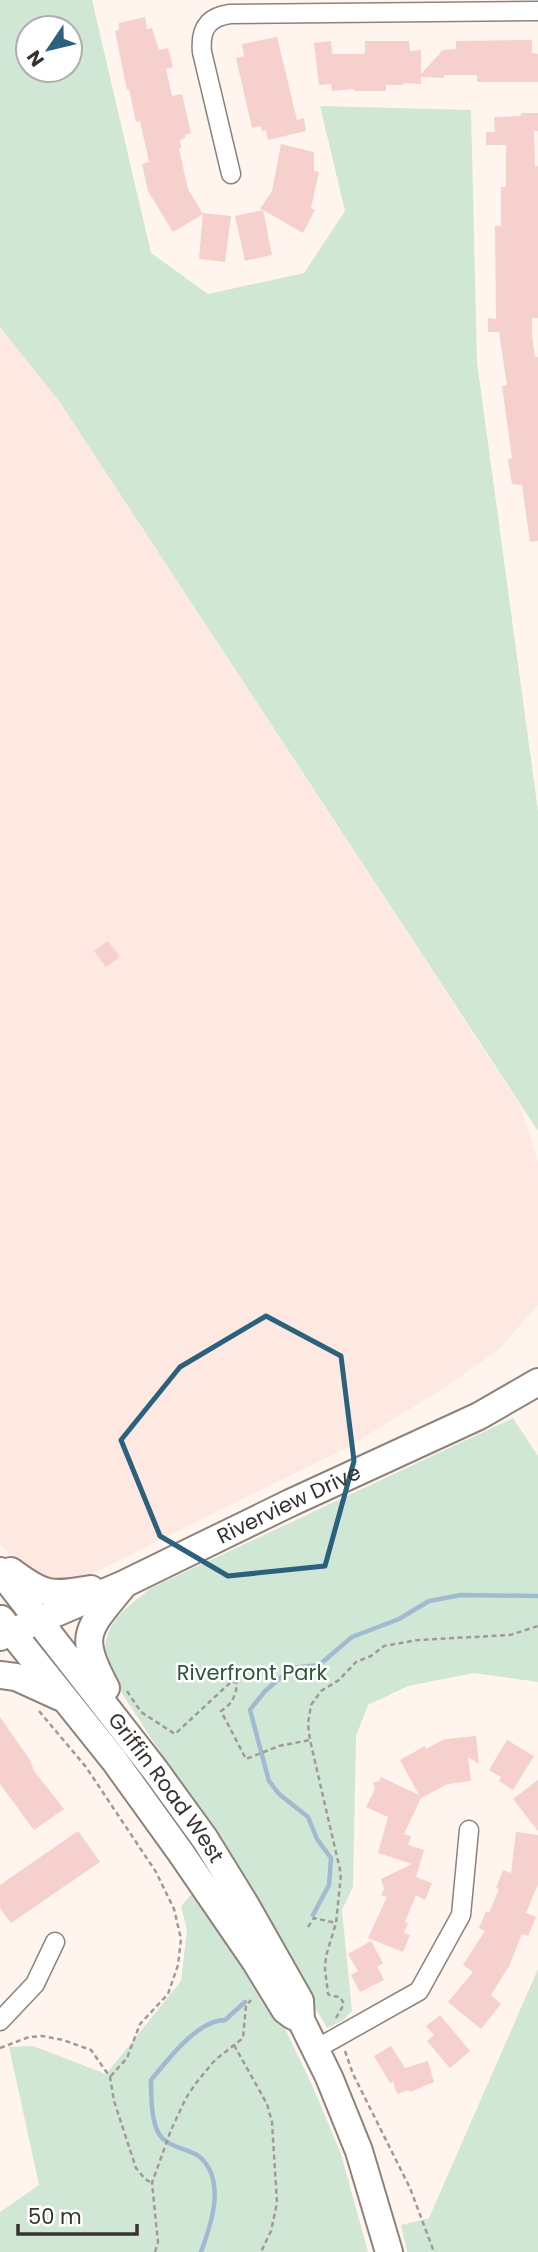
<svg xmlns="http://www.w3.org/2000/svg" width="538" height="2252" viewBox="0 0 538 2252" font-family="Poppins,sans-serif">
	<rect width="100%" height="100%" fill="#fff5ee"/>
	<!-- industrial -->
	<polygon fill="#fde9e2" points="0,327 59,401 520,1105 538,1161 538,1305 498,1350 441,1390 346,1448 85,1577 65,1584 46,1581 18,1564 0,1544"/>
	<!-- green -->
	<g fill="#d0e7d5" fill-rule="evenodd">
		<path d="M0,0H92L151,253L208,294L304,273L345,211L320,106L471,110L477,362L538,811V1131L59,401L0,327ZM28,28H70V70H28Z"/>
		<path d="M513,1418L538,1456V1682L474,1673L408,1686L368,1705L356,1736L353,1887L342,1910L352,2011L342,2021L327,2028L224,1851L105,1667C101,1624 121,1612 151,1588Z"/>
		<polygon points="194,1891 281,2020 313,2087 341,2154 368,2252 0,2252 0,2212 39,2185 9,2047 33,2046 106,2074 181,1981 187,1930 181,1906"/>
		<polygon points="538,1969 538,2252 407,2252 401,2225 429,2218"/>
	</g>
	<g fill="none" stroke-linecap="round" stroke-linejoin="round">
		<!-- stream -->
		<g stroke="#a2bad1" stroke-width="4.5">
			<polyline points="313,1915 329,1885 331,1858 317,1839 308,1817 279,1794 269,1781 250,1710 265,1691 292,1668 319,1665 352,1637 399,1619 429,1601 461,1595 538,1596"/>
			<path d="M201,2252C211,2225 226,2182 201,2158C191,2149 173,2149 162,2138C151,2127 151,2096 151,2080C167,2061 197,2020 225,2020L245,2002"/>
		</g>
	</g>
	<!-- building -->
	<g fill="#f5d0cd">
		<polygon points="145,17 147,29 152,28 159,50 168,48 173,67 166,69 172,96 182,94 191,133 185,135 185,138 180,140 181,148 179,149 188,189 203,214 173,232 148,191 142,164 149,162 140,121 136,122 129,89 127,90 115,31 119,30 119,23"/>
		<polygon points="277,37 297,120 304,118 306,131 268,140 266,130 262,131 261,126 252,128 236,58 244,56 242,44"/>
		<polygon points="532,40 532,53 538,54 538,82 477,82 477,75 444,75 444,78 421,77 421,84 403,83 404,85 386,85 386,91 354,91 354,89 332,91 331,84 319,85 314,43 331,41 332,54 365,54 365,41 409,41 410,51 421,50 421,74 443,50 456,49 456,41"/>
		<polygon points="521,113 538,113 538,131 534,131 535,167 538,166 538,318 532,318 532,335 535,357 538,357 538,541 530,542 522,485 512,484 508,459 512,458 502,386 507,385 499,332 488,332 488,318 496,319 495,226 501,226 501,187 506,187 506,145 486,145 486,132 495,132 494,117 521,116"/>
		<polygon points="281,144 314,152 314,171 319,172 311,208 315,210 303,233 263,210 272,255 245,261 235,216 263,210 260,209 272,191"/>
		<polygon points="203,213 231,216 225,262 199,259"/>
		<polygon points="108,941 120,957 106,967 94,951"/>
		<polygon points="0,1717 30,1760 34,1771 64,1809 34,1830 0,1784"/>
		<polygon points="476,1736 479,1764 468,1757 471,1781 448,1784 421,1798 404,1834 411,1836 408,1845 424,1850 416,1877 432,1883 425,1900 416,1895 405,1922 408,1923 404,1933 410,1935 403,1952 368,1938 387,1897 381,1895 384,1889 381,1879 412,1864 378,1853 388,1817 366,1807 375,1789 373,1783 379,1781 381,1777 419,1795 400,1760 425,1746 426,1749 445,1739"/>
		<polygon points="507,1740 534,1756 513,1790 499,1781 501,1777 489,1770"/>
		<polygon points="538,1780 538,1831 513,1799"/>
		<polygon points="78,1831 100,1862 11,1923 0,1908 0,1885"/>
		<polygon points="516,1832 538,1835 538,1884 526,1913 536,1917 528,1936 522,1934 509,1966 491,1995 501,2004 481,2029 448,2002 473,1972 463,1965 485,1931 479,1928 486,1911 489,1913 499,1889 496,1888 503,1870 511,1873"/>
		<polygon points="371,1941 383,1963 377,1967 384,1980 360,1992 351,1975 358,1971 348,1954"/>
		<polygon points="440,2015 470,2051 450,2068 427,2041 434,2035 426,2026"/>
		<polygon points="391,2046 405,2068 428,2061 434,2082 410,2092 409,2090 397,2094 393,2081 390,2083 374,2056"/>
	</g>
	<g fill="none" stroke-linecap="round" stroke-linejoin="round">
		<!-- street casing -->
		<g stroke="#8e837b" stroke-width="21">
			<g id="street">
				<path d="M231,174L202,52C200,30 207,17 230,14L538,11"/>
				<polyline points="0,2021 35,1984 55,1942"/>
				<polyline points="316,2049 419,1991 461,1915 469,1830"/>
			</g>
		</g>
		<!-- secondary casing -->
		<g stroke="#8e837b" stroke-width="30">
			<g id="secondary">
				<path id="s1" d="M0,1571L155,1770L205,1839L245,1904L300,2001L301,2020L329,2077L359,2151L389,2252"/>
				<path d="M11,1571C44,1596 51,1596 91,1589"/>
				<polyline points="1,1619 114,1760 181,1853 255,1961 285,2010 293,2016"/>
				<path id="s2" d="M0,1637L124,1584L290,1503L479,1416L538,1382"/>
				<polyline points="0,1675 16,1677 60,1697"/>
				<path d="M106,1688C78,1635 86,1631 122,1587"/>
			</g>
		</g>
		<!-- path -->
		<g stroke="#a19a94" stroke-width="2.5" stroke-dasharray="5 3.5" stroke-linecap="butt">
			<path d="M127,1691L141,1712L175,1734L232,1681L237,1683C236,1696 232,1704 221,1711L246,1759L279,1746L310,1740"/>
			<polyline points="39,1711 86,1767 156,1872 174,1909 181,1939 178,1965 168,1994 140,2024 127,2058 110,2077"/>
			<polyline points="308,1927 314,1918 336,1923"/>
			<polyline points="336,2018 344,2004 340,1997 331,1996 328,1994 325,1969 326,1956 336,1923 341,1874 310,1740 308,1724 311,1705 321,1691 339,1680 356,1662 371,1656 384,1646 418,1640 510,1635 538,1626"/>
			<polyline points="234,2045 267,2104 272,2122 277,2203 271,2231 261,2252"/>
			<polyline points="0,2048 29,2037 42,2036 63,2040 91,2050 110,2077 114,2101 136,2168 145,2179 152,2183"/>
			<polyline points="345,2051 353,2074 410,2188 434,2252"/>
			<polyline points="155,2252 158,2242 152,2183 171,2130 186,2098 196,2083 215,2060 243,2038 246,2006 251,2000"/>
		</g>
		<!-- street -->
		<use href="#street" stroke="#fff" stroke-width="18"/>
		<!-- secondary -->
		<use href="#secondary" stroke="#fff" stroke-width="26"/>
	</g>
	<!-- marked area -->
	<path fill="none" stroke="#2b617d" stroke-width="5" stroke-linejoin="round" d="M266,1316L341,1356L354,1461L325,1566L228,1576L160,1536L121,1440L180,1367Z"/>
	<g text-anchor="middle" stroke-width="5" stroke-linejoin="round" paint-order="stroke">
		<!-- street labels -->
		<g font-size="21" fill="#37332f" stroke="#fff">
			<text dy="7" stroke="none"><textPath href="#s2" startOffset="318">Riverview Drive</textPath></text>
			<text dy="7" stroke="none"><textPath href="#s1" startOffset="273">Griffin Road West</textPath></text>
		</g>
		<!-- park labels -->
		<g font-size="21" fill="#2d593a" stroke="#fff">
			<text x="252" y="1680">Riverfront Park</text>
		</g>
	</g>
	<!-- north arrow -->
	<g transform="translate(49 49) rotate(235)"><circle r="33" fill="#ffffff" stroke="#afadac" stroke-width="2"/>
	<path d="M0-5L12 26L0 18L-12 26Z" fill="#2b617d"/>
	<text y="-10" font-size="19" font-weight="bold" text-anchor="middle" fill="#37332f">N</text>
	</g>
	<!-- scale -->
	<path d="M18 2224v10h119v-10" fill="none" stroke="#37332f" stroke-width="3.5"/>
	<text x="28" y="2224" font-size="21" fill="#37332f" stroke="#ffffff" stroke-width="5" paint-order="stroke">50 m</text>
</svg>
